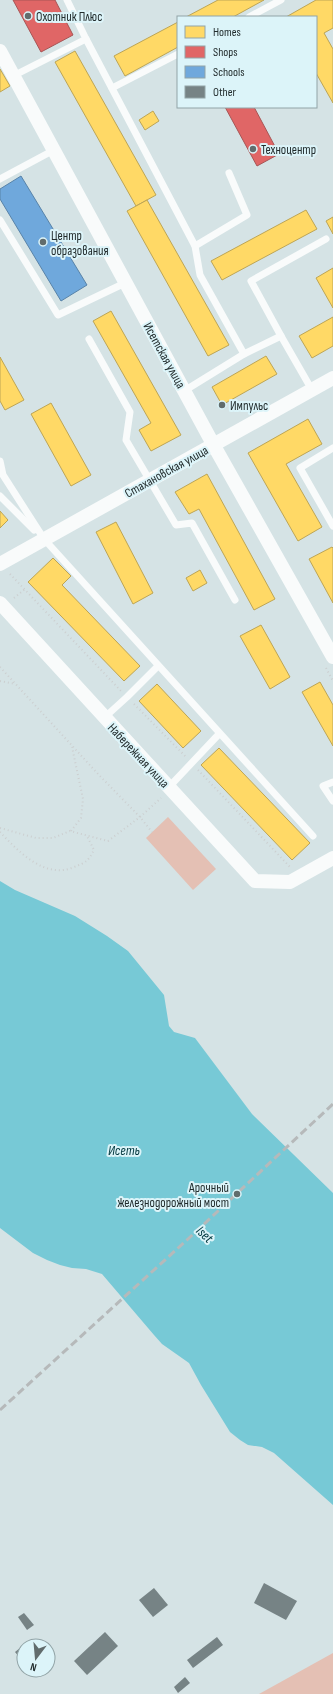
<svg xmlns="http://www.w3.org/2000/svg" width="333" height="1694" viewBox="0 0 333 1694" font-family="'Sofia Sans Condensed',sans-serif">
	<rect width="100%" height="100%" fill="#d5e3e5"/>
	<!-- green -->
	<g fill="#e4c0b4">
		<polygon points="168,817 216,869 193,890 146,838"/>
		<polygon points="333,1653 333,1694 259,1694"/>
	</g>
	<!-- water -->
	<polygon fill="#77c9d6" points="0,881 15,890 75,916 107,936 128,951 164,995 169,1026 174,1032 195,1038 252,1114 333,1193 333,1505 274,1453 262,1447 248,1445 240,1440 230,1432 201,1385 189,1363 162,1344 154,1335 102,1274 86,1269 72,1268 60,1265 47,1260 33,1253 0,1228"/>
	<!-- homes -->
	<g fill="#ffd966" stroke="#bda555">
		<polygon points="218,0 264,0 233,17 186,17"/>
		<polygon points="316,0 333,0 333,28 324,33 333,49 333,103 316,73 316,17 286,17"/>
		<polygon points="178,22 178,47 125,76 114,56"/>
		<polygon points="75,51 156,195 136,206 55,62"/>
		<polygon points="0,69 10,86 0,92"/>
		<polygon points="153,111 159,121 145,130 139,120"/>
		<polygon points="147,200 229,345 208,356 127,211"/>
		<polygon points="306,210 317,229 222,280 211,261"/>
		<polygon points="333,217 333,234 326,221"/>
		<polygon points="333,268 333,308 316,278"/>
		<polygon points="111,311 181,435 151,451 139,430 151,423 93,321"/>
		<polygon points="333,317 333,346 312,358 299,336"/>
		<polygon points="266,356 277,374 222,405 212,387"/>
		<polygon points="0,357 24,400 5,410 0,401"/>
		<polygon points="51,403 91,475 71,486 31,414"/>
		<polygon points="308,419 322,444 286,464 322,527 298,541 248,453"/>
		<polygon points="207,474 275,599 254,610 199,509 189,514 175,492"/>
		<polygon points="0,511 8,520 0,528"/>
		<polygon points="116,522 153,593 133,604 96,532"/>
		<polygon points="332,547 333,548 333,603 309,559"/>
		<polygon points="53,558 71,576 62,585 140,666 124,681 28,582"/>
		<polygon points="200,570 207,583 193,591 186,578"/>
		<polygon points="261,625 290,677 270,689 240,636"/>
		<polygon points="320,682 333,705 333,746 302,692"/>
		<polygon points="157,684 201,731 183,748 139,701"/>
		<polygon points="219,748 310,843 292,860 201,765"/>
	</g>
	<!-- shops -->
	<g fill="#e06666" stroke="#a75555">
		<polygon points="13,0 55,0 73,35 41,52"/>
		<polygon points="225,107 254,107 279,154 257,166"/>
	</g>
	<!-- schools -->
	<polygon fill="#6fa8dc" stroke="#5883a8" points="21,176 87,285 61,301 0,199 0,189"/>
	<!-- building -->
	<g fill="#768385">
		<polygon points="264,1583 297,1601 286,1620 254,1603"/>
		<polygon points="154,1588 168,1605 153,1617 139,1600"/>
		<polygon points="24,1613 34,1625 27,1630 18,1617"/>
		<polygon points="105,1632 118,1646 87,1675 74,1661"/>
		<polygon points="217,1637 223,1645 193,1668 187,1660"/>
		<polygon points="25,1644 27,1646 24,1646 24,1663 15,1652"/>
		<polygon points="185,1677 190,1683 178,1693 174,1687"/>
	</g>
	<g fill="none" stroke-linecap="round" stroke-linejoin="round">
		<!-- path -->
		<g stroke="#cccfd0" stroke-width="2" stroke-dasharray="1 3" stroke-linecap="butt">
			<polyline points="10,574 121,691"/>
			<polyline points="14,598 25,589"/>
			<polyline points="0,667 98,774 140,817 152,832"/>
			<polyline points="326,668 333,681"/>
			<polyline points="0,681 15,684"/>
			<polyline points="134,704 186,757"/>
			<polyline points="198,770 290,867"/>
			<polyline points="0,828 36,838 53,838 70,831 108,841 140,817 161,798"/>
			<polyline points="71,831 81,818 83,799 72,747"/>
			<path d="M0,832C18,851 45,880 74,867C87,862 88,861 94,850L87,836"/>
		</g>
		<!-- lane -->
		<g stroke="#f9fbfb" stroke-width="7">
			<polyline points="249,17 281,0"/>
			<polyline points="86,39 195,246 200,275 244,354 281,336 312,390"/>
			<polyline points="13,76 86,39 67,0"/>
			<polyline points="112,88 178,54"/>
			<polyline points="0,179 54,150"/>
			<polyline points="0,220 58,315 125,283"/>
			<polyline points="195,246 247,215 229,173"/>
			<polyline points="281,336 251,281 326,239"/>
			<polyline points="89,339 130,412 126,440 176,525 192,523 235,600"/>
			<polyline points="184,391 244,354"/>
			<polyline points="333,448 300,468 333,526"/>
			<polyline points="0,461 3,475 44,539 313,836"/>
			<polyline points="0,496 34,530"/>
			<polyline points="105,717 127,697 158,666"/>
			<polyline points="333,782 323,786 333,801"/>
			<polyline points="169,787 219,734"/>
		</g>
		<!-- street -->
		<g stroke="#f9fbfb" stroke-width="14">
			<polyline points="0,51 213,444 333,657"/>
			<polyline points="0,564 333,378"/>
			<polyline points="0,603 255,881 290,882 333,858"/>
		</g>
		<!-- rail -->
		<polyline stroke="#b6b9ba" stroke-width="3" stroke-dasharray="8 4" stroke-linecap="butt" points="0,1410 188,1239 333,1104"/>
	</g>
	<!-- markers -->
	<g fill="#616c6d" stroke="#dcf4f9" stroke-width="1.5">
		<circle cx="28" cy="16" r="4"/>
		<circle cx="253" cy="149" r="4"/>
		<circle cx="43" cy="242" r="4"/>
		<circle cx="222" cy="405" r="4"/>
		<circle cx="237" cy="1194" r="4"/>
	</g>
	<g text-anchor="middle" stroke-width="4" stroke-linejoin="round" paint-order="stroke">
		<!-- poi labels -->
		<g font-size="13" fill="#222c2d" stroke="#dcf4f9" text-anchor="start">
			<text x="36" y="21">Охотник Плюс</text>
			<text x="261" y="154">Техноцентр</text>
			<text x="51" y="240">Центр<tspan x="51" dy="15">образования</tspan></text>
			<text x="230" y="410">Импульс</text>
			<text x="229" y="1192" text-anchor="end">Арочный<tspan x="229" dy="15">железнодорожный мост</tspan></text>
		</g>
		<!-- street labels -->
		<g font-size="13" fill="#222c2d" stroke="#dcf4f9">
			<text transform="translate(165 355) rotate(61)" y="5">Исетская улица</text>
			<text transform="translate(166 471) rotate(-29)" y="5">Стахановская улица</text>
			<text transform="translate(139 755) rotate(47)" y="5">Набережная улица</text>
		</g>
		<!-- water labels -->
		<g font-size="14" font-style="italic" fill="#00363d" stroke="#dcf4f9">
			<text x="124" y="1155">Исеть</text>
			<text transform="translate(205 1234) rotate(43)" y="5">Iset</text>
		</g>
	</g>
	<!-- legend -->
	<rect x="177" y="16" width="140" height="92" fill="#dcf4f9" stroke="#92a4a7"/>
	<rect x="185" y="26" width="20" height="12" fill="#ffd966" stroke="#92a4a7"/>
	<text x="213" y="36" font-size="12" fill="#222c2d">Homes</text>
	<rect x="185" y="46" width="20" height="12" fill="#e06666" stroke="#92a4a7"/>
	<text x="213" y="56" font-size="12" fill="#222c2d">Shops</text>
	<rect x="185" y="66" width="20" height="12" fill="#6fa8dc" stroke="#92a4a7"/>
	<text x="213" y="76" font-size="12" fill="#222c2d">Schools</text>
	<rect x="185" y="86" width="20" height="12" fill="#768385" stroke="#92a4a7"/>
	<text x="213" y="96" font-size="12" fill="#222c2d">Other</text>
	<!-- north arrow -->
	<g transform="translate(36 1658) rotate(196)"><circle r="19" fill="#dcf4f9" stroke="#92a4a7"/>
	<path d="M0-3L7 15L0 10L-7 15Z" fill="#616c6d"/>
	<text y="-6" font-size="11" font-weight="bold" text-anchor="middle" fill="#222c2d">N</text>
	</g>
</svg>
